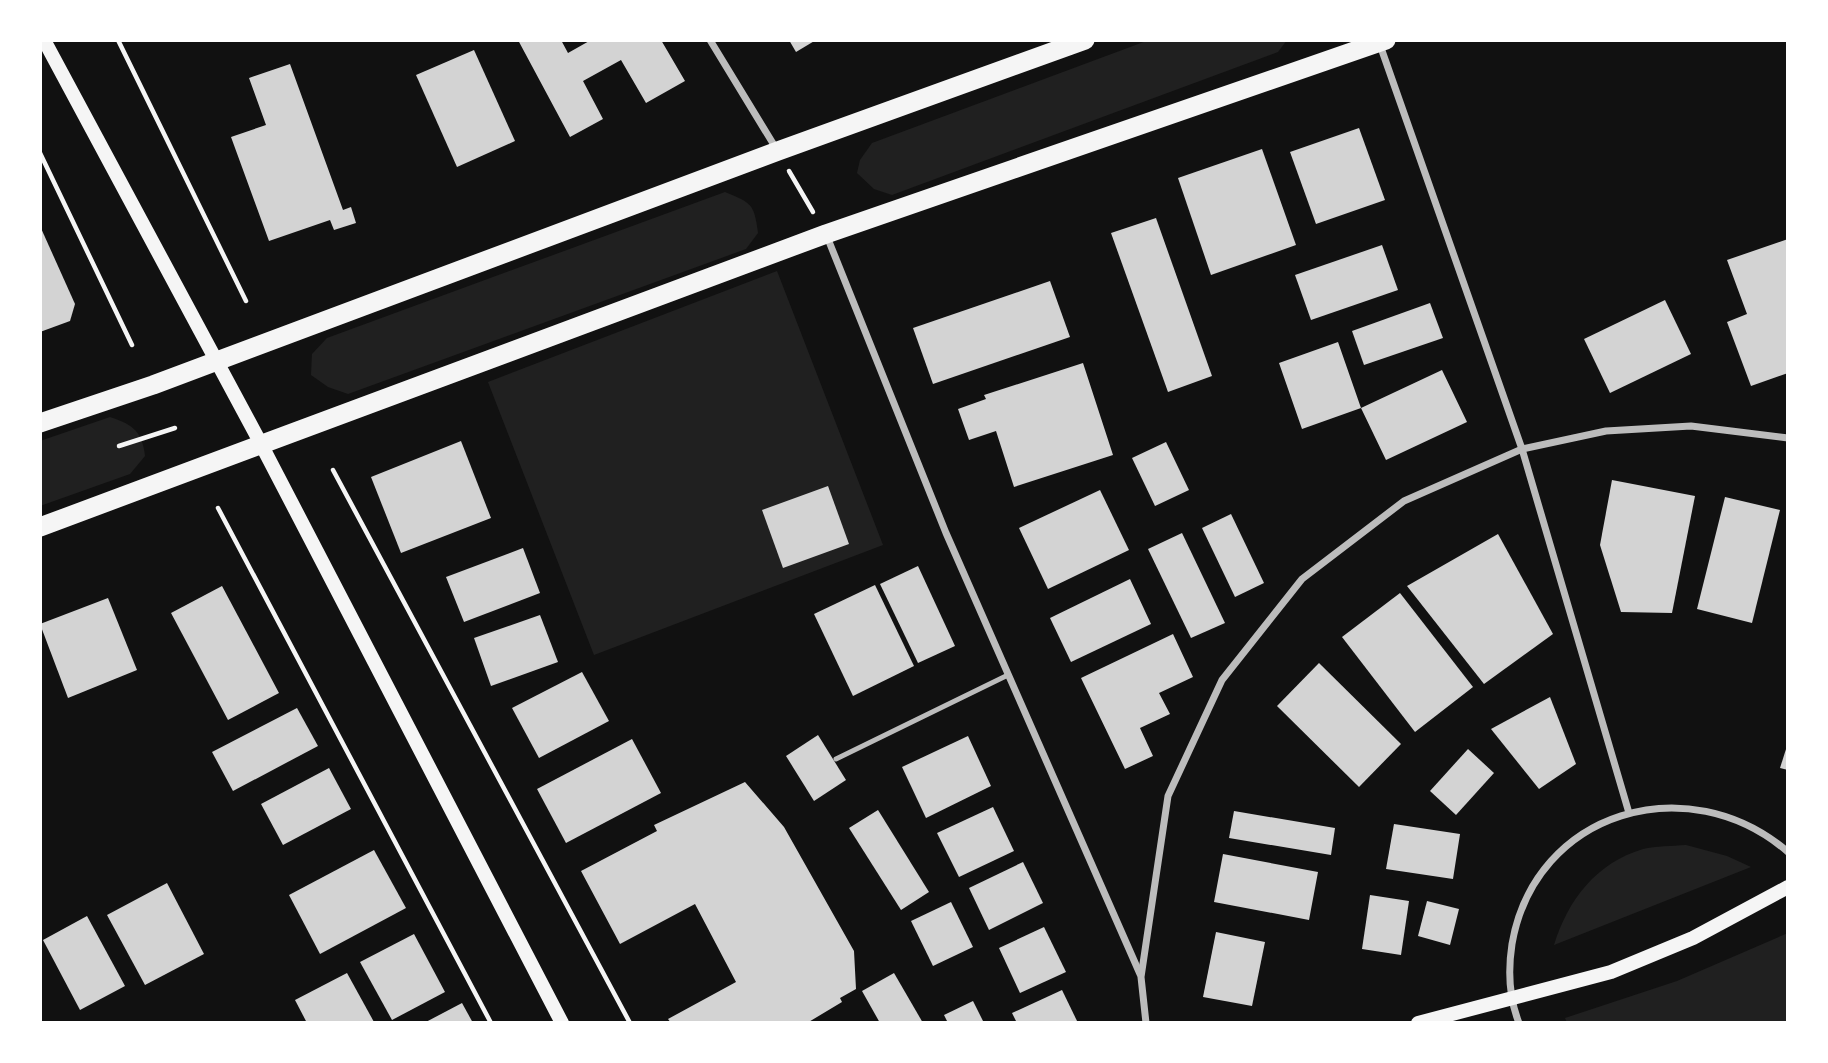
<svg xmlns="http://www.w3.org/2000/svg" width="1828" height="1063" viewBox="0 0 1828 1063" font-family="'DM Sans',sans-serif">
	<rect width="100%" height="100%" fill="#111"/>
	<!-- green -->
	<g fill="#202020">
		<polygon points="1149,40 1287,40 1278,52 892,195 874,189 857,173 860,160 872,143"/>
		<path d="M725,192C752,203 754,204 758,233L746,249L348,394L328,387L311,375L312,354L327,338Z"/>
		<polygon points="777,271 883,545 594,655 488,382"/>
		<path d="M110,417C134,425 142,432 145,456L130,474L40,506V441Z"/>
		<path d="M1686,845L1727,856L1751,867L1554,945C1568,900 1596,863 1643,849C1656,846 1672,846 1686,845Z"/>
		<polygon points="1788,933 1786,1023 1567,1023 1565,1018 1677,981"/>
	</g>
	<!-- building -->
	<g fill="#d3d3d3">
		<polygon points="518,40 561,40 568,53 591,40 661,40 685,81 646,103 621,60 583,81 603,119 570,137"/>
		<polygon points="789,40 816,40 796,52"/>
		<polygon points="474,50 515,141 457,167 416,75"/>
		<polygon points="290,64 343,210 351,207 356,223 334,230 330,220 269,241 231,137 266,125 249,78"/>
		<polygon points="1359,128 1385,200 1316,224 1290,152"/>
		<polygon points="1262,149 1296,245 1211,275 1178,178"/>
		<polygon points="1156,218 1212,376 1168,392 1111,233"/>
		<polygon points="40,226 75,304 70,321 40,332"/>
		<polygon points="1788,239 1788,373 1751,386 1727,322 1747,314 1727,260"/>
		<polygon points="1382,245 1398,290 1311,320 1295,275"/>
		<polygon points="1050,281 1070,337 933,384 913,328"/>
		<polygon points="1665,300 1691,354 1610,393 1584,339"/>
		<polygon points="1430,303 1443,338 1364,365 1352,331"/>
		<polygon points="1338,342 1361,408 1442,370 1467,422 1386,460 1361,408 1302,429 1279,363"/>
		<polygon points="1083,363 1113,455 1014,487 996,431 969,440 958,409 986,399 984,395"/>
		<polygon points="461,441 491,518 401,553 371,477"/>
		<polygon points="1166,442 1189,490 1155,506 1132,458"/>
		<polygon points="1612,480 1695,496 1672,613 1621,612 1600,545"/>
		<polygon points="828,486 849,544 783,568 762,510"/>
		<polygon points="1100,490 1129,550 1048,589 1019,528"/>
		<polygon points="1725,497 1780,510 1752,623 1697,609"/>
		<polygon points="1231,514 1264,583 1235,597 1202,528"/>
		<polygon points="1182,533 1225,623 1191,638 1148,549"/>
		<polygon points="1498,534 1553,634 1484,684 1407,586"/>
		<polygon points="523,548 540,593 464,622 446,577"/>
		<polygon points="918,566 955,646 918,663 880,584"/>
		<polygon points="1130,579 1151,624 1071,662 1050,618"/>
		<polygon points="875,585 914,666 853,696 814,614"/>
		<polygon points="222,586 279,693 228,720 171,613"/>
		<polygon points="1400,593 1473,687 1415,732 1342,637"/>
		<polygon points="108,598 137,670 68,698 40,624"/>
		<polygon points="540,615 558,662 491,686 474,638"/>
		<polygon points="1173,634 1193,677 1159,693 1170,714 1140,728 1153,756 1125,769 1081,678"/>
		<polygon points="1319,663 1401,744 1359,787 1277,706"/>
		<polygon points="582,672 609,721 539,758 512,708"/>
		<polygon points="1550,697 1576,764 1539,789 1491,729"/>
		<polygon points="297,708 318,746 233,791 212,752"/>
		<polygon points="818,735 846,780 814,801 786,756"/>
		<polygon points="968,736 991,786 926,818 902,767"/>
		<polygon points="632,739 661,793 566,843 537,789"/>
		<polygon points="1787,746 1788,746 1788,770 1780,768"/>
		<polygon points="1468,749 1494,773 1456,815 1430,791"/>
		<polygon points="329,768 351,809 283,845 261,804"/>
		<polygon points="745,782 784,827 854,951 856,989 840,998 842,1002 807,1023 671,1023 668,1019 736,982 695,904 620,944 581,871 657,831 654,825"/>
		<polygon points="993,807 1014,851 959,877 937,833"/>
		<polygon points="878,810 929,892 901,910 849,828"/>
		<polygon points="1234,811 1335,828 1331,855 1229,838"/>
		<polygon points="1394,824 1460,834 1453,879 1386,869"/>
		<polygon points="374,850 406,908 320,954 289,895"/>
		<polygon points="1223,854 1318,872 1309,920 1214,902"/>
		<polygon points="1023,862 1043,903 989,930 969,888"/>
		<polygon points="167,883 204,954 145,985 107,915"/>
		<polygon points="1370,895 1409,901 1401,955 1362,949"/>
		<polygon points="1427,901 1459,909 1450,945 1418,936"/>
		<polygon points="951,902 973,947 933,966 911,921"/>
		<polygon points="87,916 125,986 80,1010 43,940"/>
		<polygon points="1044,927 1066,972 1020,993 999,948"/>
		<polygon points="1216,932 1265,942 1252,1006 1203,997"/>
		<polygon points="414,934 445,992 392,1020 360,962"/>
		<polygon points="347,973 374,1022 307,1023 295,1000"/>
		<polygon points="894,973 923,1023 880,1023 862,991"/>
		<polygon points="1062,990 1078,1023 1017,1023 1012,1013"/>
		<polygon points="973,1001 984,1023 948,1023 944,1015"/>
		<polygon points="462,1003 473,1023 424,1023"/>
	</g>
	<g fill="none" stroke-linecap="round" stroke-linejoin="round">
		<!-- path -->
		<g stroke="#f5f5f5" stroke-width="4.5">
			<polyline points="118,40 246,301"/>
			<polyline points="40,153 132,345"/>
			<polyline points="789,171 813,212"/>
			<polyline points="119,446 175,428"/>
			<polyline points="333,470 630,1023"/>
			<polyline points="218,508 491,1023"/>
		</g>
		<!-- service -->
		<polyline stroke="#bcbcbc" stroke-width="5" points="836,759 1008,675"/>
		<!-- minor -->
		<g stroke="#bcbcbc" stroke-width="7">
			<polyline points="710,40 777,150"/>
			<polyline points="1380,45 1522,449 1629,813"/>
			<polyline points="826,234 946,533 1140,974"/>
			<polyline points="1146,1023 1141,977 1168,796 1222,680 1302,579 1404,501 1522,449 1606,431 1691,426 1788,438"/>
			<path d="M1519,1023C1509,998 1508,970 1512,944C1535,811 1688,766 1788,852"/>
		</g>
		<!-- secondary -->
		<g stroke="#f5f5f5" stroke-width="14">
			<polyline points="44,40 260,442 562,1023"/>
			<polyline points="1418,1023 1611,972 1693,938 1788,887"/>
		</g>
		<!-- trunk -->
		<g stroke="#f5f5f5" stroke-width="19">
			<polyline points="40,423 153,385 778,151 1085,40"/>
			<polyline points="40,527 826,234 1386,40"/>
		</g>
	</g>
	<!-- border -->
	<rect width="1828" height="1063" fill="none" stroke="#ffffff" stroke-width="84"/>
</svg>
